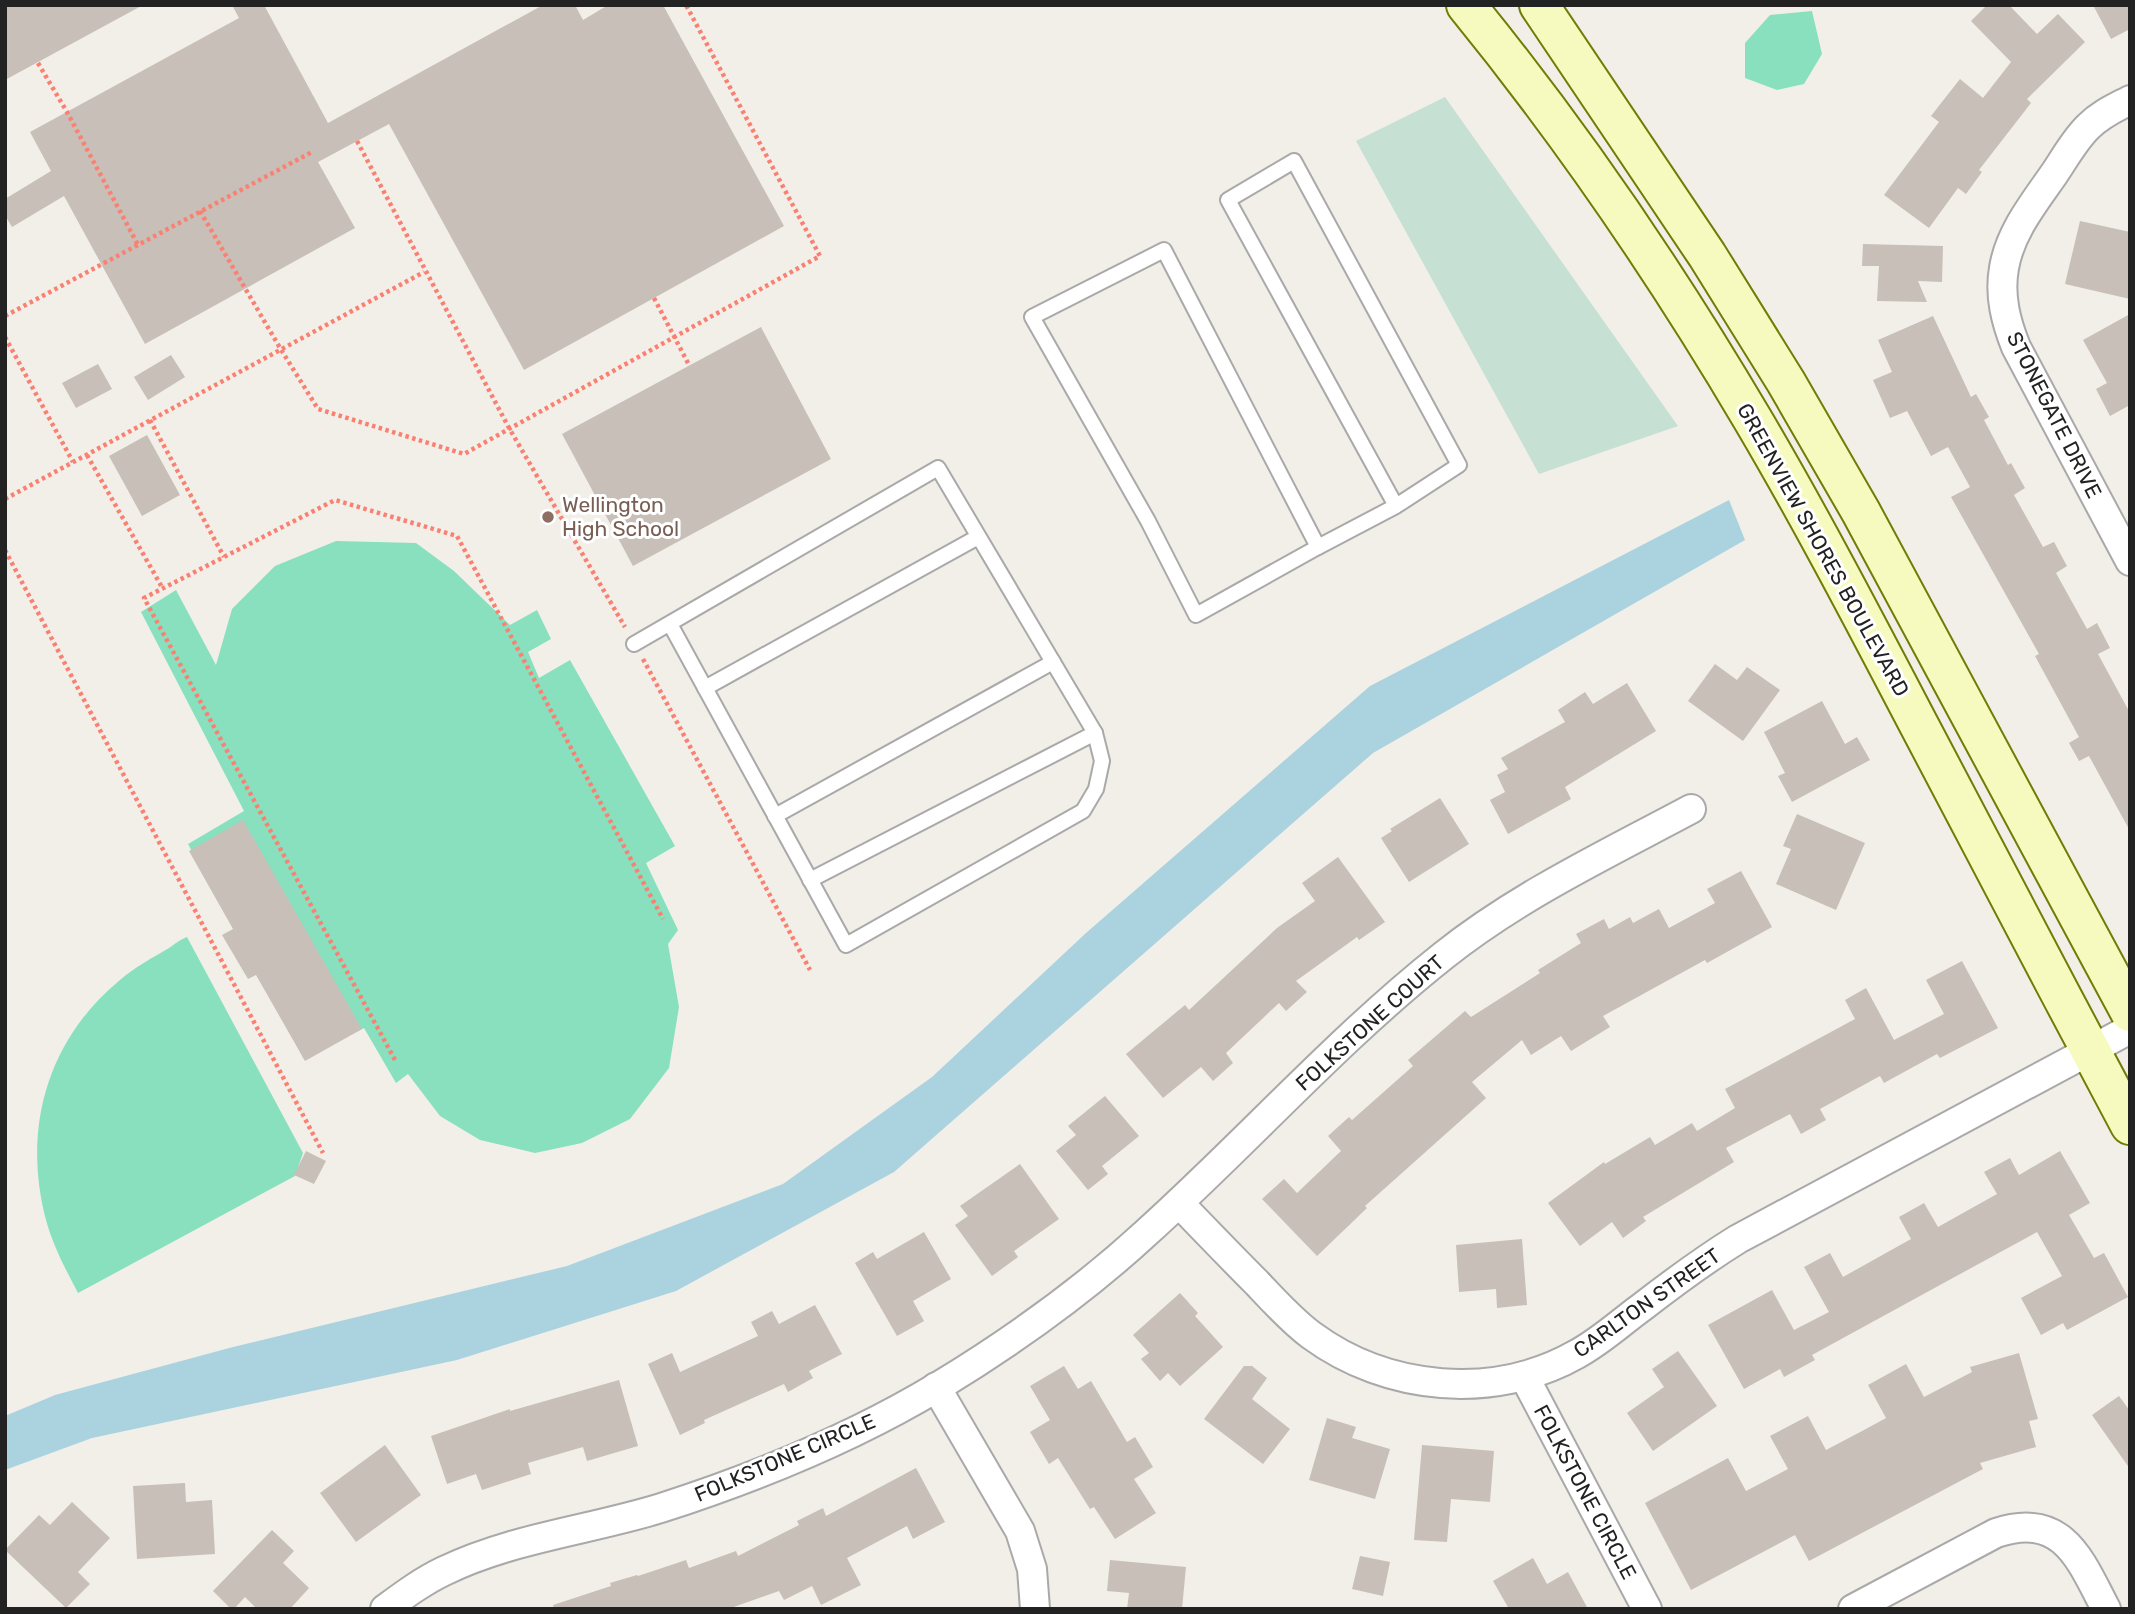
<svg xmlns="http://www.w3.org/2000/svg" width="2135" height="1614" viewBox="0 0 2135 1614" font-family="Rubik,sans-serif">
	<rect width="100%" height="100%" fill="#f2efe9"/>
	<!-- wetland -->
	<polygon fill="#c6e0d4" points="1445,97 1678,426 1539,474 1356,141"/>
	<!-- pitch -->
	<g fill="#88e0be">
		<polygon points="1812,11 1822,54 1804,84 1777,90 1745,78 1745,43 1770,15"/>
		<polygon points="336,541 416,543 454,571 510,625 537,610 551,639 528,652 539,678 570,660 675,846 646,863 678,930 668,944 679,1007 669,1068 630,1119 582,1143 535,1153 480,1140 440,1116 408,1074 396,1083 364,1028 304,1059 188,844 244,811 141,612 176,590 216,665 232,609 275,566"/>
		<path d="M187,937L303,1153L295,1176L78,1293C66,1270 53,1246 46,1220C22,1129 47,1040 120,980C135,967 152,958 169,948C175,944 179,940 187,937Z"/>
	</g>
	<!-- water -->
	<polygon fill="#aad3df" points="1729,500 1745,540 1373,753 894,1172 676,1291 457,1360 92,1438 5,1470 5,1416 55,1395 233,1347 567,1266 783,1184 932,1077 1086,933 1370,686"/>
	<!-- building -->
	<g fill="#c7bfb8">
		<polygon points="5,5 143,5 5,80"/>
		<polygon points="232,5 264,5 328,123 543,5 575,5 583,20 608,5 663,5 784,226 524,370 389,124 318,162 355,228 145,344 64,196 12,227 5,215 5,199 51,171 30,132 239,18"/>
		<polygon points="1987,5 2009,5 2037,34 2058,14 2085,42 2027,99 2031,103 1979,170 1982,172 1966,194 1958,188 1929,228 1884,195 1939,122 1931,116 1960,79 1983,98 2011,62 1971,21"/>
		<polygon points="2093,5 2130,5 2130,29 2111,39"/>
		<polygon points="2080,221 2130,232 2130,299 2065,284"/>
		<polygon points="1863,244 1943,246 1942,282 1918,281 1927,302 1877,301 1879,266 1862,266"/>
		<polygon points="2130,314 2130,405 2110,416 2096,389 2107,383 2083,340"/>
		<polygon points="1933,316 1971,397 1976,394 1989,417 1984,420 2008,465 2011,463 2025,488 2014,495 2043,547 2054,542 2067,566 2056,573 2087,629 2097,623 2110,648 2098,654 2130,713 2130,831 2089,756 2079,761 2069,743 2079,737 2035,656 2039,654 1951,497 1970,487 1948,447 1931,456 1907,411 1890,418 1873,380 1892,372 1878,340"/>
		<polygon points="761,327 831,459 633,566 562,434"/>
		<polygon points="171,355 185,377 148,400 134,377"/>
		<polygon points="98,364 112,389 76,408 62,383"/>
		<polygon points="147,435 180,495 142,516 109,456"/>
		<polygon points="1715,664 1737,680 1747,667 1780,690 1743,741 1688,701"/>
		<polygon points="1627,683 1656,731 1565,787 1571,799 1508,834 1490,800 1505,792 1497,775 1508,769 1501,758 1565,722 1558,710 1585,692 1593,704"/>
		<polygon points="1822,701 1845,744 1857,737 1870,760 1792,802 1778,776 1785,773 1764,732"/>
		<polygon points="1440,798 1469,844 1409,882 1381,838 1392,831 1390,829"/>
		<polygon points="1797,814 1865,843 1836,910 1776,884 1791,849 1783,846"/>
		<polygon points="243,820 362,1029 305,1061 256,975 248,979 222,935 233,929 189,851"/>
		<polygon points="1338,857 1385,922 1359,940 1357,937 1296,981 1307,992 1286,1011 1279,1003 1226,1053 1233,1063 1213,1081 1201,1067 1163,1098 1126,1054 1185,1005 1189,1010 1277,928 1315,901 1302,883"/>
		<polygon points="1741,871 1772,927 1707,963 1705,960 1603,1016 1610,1027 1571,1051 1561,1036 1531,1055 1522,1040 1472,1082 1486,1098 1365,1206 1367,1208 1317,1256 1262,1199 1284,1179 1297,1193 1341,1151 1328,1136 1349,1117 1352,1120 1413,1066 1408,1060 1465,1011 1471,1017 1540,973 1538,970 1581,943 1576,934 1604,919 1609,929 1630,917 1633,923 1659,909 1669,928 1715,903 1707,889"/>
		<polygon points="1962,961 1998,1028 1940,1058 1937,1054 1884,1083 1880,1076 1820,1109 1826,1120 1801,1134 1790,1114 1726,1148 1734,1162 1643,1217 1646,1221 1623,1238 1612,1222 1580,1246 1548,1203 1604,1162 1605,1164 1650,1137 1655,1145 1692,1123 1697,1131 1735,1108 1725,1089 1855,1019 1845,1000 1866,988 1894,1040 1944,1014 1926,980"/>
		<polygon points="1105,1096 1139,1136 1102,1166 1108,1174 1088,1190 1056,1151 1076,1135 1068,1126"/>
		<polygon points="306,1151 326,1161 314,1184 294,1175"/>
		<polygon points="2060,1151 2090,1203 2069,1215 2094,1258 2104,1253 2128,1297 2067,1330 2063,1323 2041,1335 2021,1298 2062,1276 2037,1232 1812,1355 1815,1360 1784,1377 1780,1369 1744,1389 1708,1325 1772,1290 1794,1330 1829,1312 1804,1267 1830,1253 1843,1277 1911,1239 1899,1217 1924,1203 1938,1227 1997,1194 1984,1172 2010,1158 2019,1175"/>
		<polygon points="1020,1164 1059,1219 1014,1251 1018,1257 992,1276 955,1225 968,1216 960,1206"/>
		<polygon points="924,1232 951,1279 913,1301 924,1321 897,1336 855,1263 873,1252 877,1259"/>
		<polygon points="1522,1239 1527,1305 1497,1308 1496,1289 1459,1292 1456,1245"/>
		<polygon points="1180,1293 1198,1313 1195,1316 1223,1347 1180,1386 1168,1373 1160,1381 1141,1359 1149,1353 1133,1335"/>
		<polygon points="815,1305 842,1354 809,1371 813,1378 788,1392 784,1384 704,1420 705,1423 680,1435 648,1364 672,1353 680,1372 758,1336 751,1322 772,1311 779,1324"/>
		<polygon points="1678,1351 1717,1406 1653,1451 1627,1413 1664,1387 1652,1369"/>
		<polygon points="2019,1353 2038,1419 2029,1421 2036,1447 1980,1463 1983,1469 1809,1561 1795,1535 1691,1590 1645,1503 1728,1458 1746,1491 1788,1469 1770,1436 1808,1416 1826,1450 1864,1430 1886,1418 1868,1385 1906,1364 1924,1397 1972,1372 1970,1367"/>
		<polygon points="1064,1366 1078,1389 1091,1381 1127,1442 1135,1437 1153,1467 1134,1479 1156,1513 1115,1539 1094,1507 1090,1509 1058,1458 1049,1464 1030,1432 1050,1420 1030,1386"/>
		<polygon points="1244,1366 1252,1366 1267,1378 1252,1399 1290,1429 1263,1464 1204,1419"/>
		<polygon points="619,1380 638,1446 587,1461 583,1447 528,1463 531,1474 482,1490 476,1474 447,1484 431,1436 510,1409 510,1411"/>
		<polygon points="2119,1396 2130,1411 2130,1469 2092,1415"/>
		<polygon points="1327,1418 1356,1427 1352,1438 1390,1449 1375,1499 1309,1480"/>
		<polygon points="385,1445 421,1495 356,1542 320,1493"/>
		<polygon points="1422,1445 1494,1451 1490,1502 1451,1499 1447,1542 1414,1540"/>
		<polygon points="916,1468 945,1522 913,1539 907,1526 847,1558 861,1585 821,1605 812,1586 784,1600 779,1591 728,1609 554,1609 553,1605 611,1586 610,1583 637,1575 638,1576 686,1560 689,1568 736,1551 738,1556 799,1525 797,1521 823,1508 826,1516"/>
		<polygon points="185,1483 186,1502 212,1500 215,1554 137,1559 133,1486"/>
		<polygon points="72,1502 110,1538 78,1572 90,1584 66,1608 5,1550 39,1515 50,1525"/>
		<polygon points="272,1530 294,1551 283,1563 309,1588 290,1609 257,1609 245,1597 234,1609 231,1609 213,1591"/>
		<polygon points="1360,1556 1390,1562 1383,1596 1352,1589"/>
		<polygon points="1533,1558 1547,1584 1568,1572 1588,1609 1509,1609 1493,1581"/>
		<polygon points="1110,1560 1186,1567 1182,1609 1127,1609 1129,1593 1107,1591"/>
	</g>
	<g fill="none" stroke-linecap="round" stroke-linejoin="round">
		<!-- lane casing -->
		<g stroke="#a9a9a9" stroke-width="18">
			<g id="lane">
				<polygon points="1164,250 1318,547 1196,615 1148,521 1032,317"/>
				<polyline points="1318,547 1396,506 1459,465 1294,161 1228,200 1396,506"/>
				<polyline points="634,644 938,468 1095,733 1102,761 1096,789 1083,811 846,945 670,624"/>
				<polyline points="705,688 978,537"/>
				<polyline points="775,816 1053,662"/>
				<polyline points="810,880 1095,733"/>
			</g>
		</g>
		<!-- street casing -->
		<g stroke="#a9a9a9" stroke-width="32">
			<g id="street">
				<path d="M2130,100C2115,108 2101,114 2089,126C2075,139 2065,158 2054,174C2034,203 2010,232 2004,268C1999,296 2006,322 2016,347L2130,561"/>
				<path d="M1179,1203C1205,1230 1231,1257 1257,1283C1274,1301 1291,1320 1311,1335C1387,1391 1494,1401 1577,1354C1601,1341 1620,1323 1642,1307C1673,1283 1704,1260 1738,1239L2130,1029"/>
				<polyline points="1524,1376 1647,1609"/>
				<polyline points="936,1387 1020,1531 1032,1569 1035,1609"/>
				<path d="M385,1609C404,1595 423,1581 444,1571C512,1538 590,1530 661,1508C757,1477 853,1438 939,1386C1013,1341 1083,1291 1146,1233C1247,1142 1337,1040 1443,956C1518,896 1607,854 1691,809"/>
				<path d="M1853,1609L1996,1533C2063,1511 2080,1559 2106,1609"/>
			</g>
		</g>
		<!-- secondary casing -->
		<g stroke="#707d05" stroke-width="42">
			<g id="secondary">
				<path d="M1466,5C1572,135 1668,276 1753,420C1812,520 1865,622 1919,725C1989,858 2059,992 2130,1125"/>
				<polyline points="1539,5 1707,255 1786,382 1861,512 2130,1012"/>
			</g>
		</g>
		<!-- path -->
		<g stroke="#fa8072" stroke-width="4.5" stroke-dasharray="3.5 3.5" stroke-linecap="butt">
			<polyline points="38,63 67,112 138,245"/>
			<polyline points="357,141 509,428 625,627"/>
			<polyline points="200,211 280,348 318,409 464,454 820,256 686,5"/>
			<polyline points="654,298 689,365"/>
			<polyline points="5,316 312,152"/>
			<polyline points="5,337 73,462"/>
			<polyline points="150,420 224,557"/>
			<polyline points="87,455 163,589"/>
			<polyline points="5,499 424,272"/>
			<polyline points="5,550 323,1153"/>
			<polyline points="643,659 810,970"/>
			<polyline points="395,1060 144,598 335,500 457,536 663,919"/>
		</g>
		<!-- lane -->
		<use href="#lane" stroke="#fff" stroke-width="14"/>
		<!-- street -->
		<use href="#street" stroke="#fff" stroke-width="28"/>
		<!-- secondary -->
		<use href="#secondary" stroke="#f7fabf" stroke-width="38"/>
	</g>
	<!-- markers -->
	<circle fill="#8d6e63" stroke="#fff" stroke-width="2.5" cx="548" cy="517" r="7"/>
	<g text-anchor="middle" stroke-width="6" stroke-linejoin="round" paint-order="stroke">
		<!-- street labels -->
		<g font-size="21" fill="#222" stroke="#fff">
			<text transform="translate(2054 415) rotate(63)" y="7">STONEGATE DRIVE</text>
			<text transform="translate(1823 550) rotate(61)" y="7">GREENVIEW SHORES BOULEVARD</text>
			<text transform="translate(1370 1023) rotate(-42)" y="7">FOLKSTONE COURT</text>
			<text transform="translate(1647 1303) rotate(-35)" y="7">CARLTON STREET</text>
			<text transform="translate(785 1458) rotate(-23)" y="7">FOLKSTONE CIRCLE</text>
			<text transform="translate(1585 1492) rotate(62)" y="7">FOLKSTONE CIRCLE</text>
		</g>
		<!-- education labels -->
		<g font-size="21" fill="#785e54" stroke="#fff" text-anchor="start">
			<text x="562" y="512">Wellington<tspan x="562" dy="24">High School</tspan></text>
		</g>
	</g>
	<!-- border -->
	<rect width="2135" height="1614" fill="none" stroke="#222222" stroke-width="14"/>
</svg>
